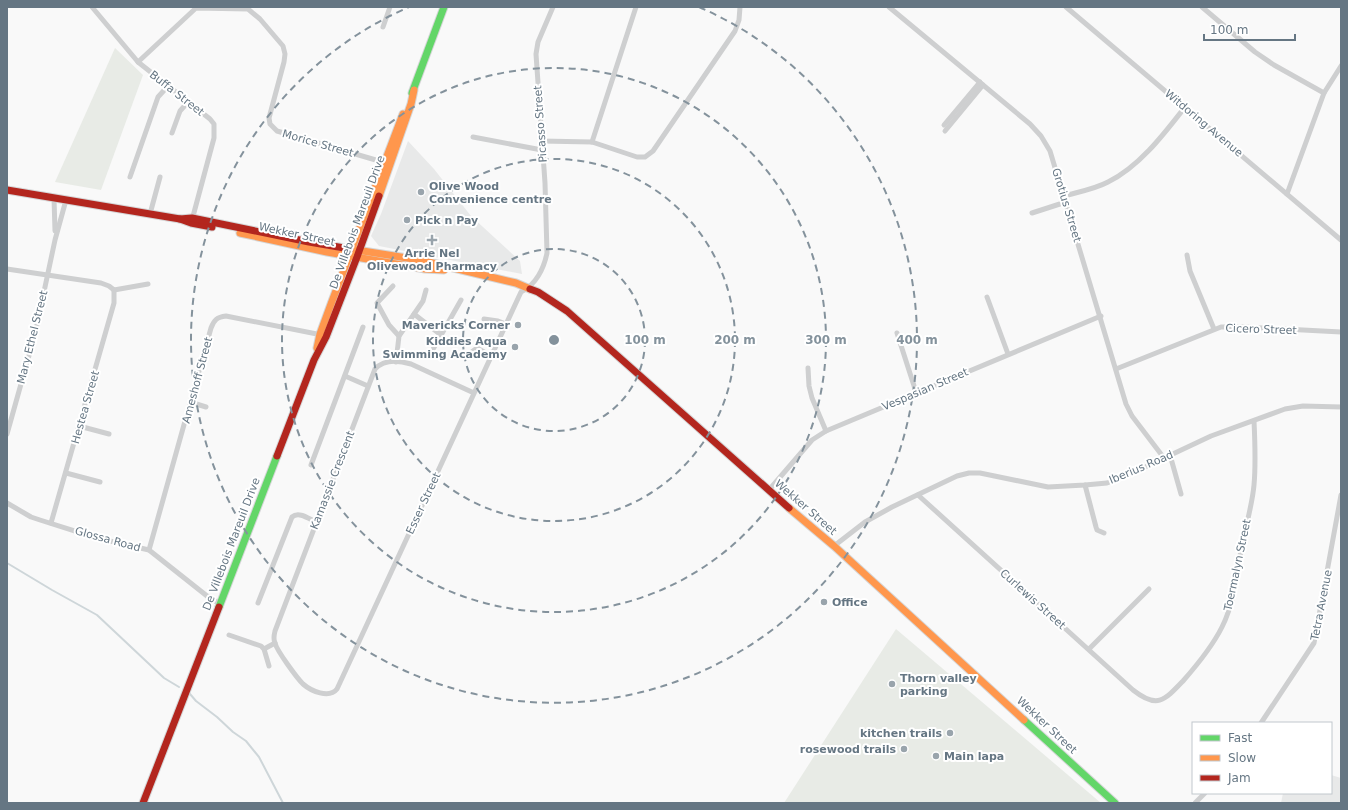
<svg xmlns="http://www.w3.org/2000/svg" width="1348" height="810" viewBox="0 0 1348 810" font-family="'DejaVu Sans',sans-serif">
	<rect width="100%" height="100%" fill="#f9f9f9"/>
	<!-- built -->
	<g fill="#e8e9e9">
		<polygon points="408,141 434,169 471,216 520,261 522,274 379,246 371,236 381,214"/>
		<polygon points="1331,775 1341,778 1341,803 1281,803 1283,793 1331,793"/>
	</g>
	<!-- green -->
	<g fill="#e8ebe6">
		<polygon points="115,48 143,75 101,190 55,182"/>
		<polygon points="896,629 1101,803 784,803"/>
	</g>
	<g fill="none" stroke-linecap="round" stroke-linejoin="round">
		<!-- stream -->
		<g stroke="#ced6d9" stroke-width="2">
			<polyline points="7,563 52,590 97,615 164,678 179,687"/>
			<polyline points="190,694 196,701 217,717 233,732 246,741 259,757 283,803"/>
		</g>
		<!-- fast casing -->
		<g stroke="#d5d6d7" stroke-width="9">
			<g id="fast">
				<polyline points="412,93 444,7"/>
				<polyline points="219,607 277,456"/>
				<polyline points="1024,720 1115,803"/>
			</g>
		</g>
		<!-- slow casing -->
		<g stroke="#d5d6d7" stroke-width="9">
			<g id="slow">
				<polyline points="379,196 411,104 414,90"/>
				<polyline points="240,233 327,252 425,269 444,270"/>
				<polyline points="350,249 420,260 516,283 530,289"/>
				<polyline points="317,348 320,334 331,304 403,114"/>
				<polyline points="789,508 834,546 1024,720"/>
			</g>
		</g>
		<!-- jam casing -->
		<g stroke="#d5d6d7" stroke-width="9">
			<g id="jam">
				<polyline points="7,190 180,219 191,223 212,227"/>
				<polyline points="180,219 192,218 309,242 350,249"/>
				<polyline points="530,289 538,292 567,311 789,508"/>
				<polyline points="277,456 314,360 326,337 357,257 379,196"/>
				<polyline points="143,803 219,607"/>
			</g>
		</g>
		<!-- street -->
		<g stroke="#cecfd0" stroke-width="5">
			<polyline points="92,7 138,62 210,119 214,124 214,138 192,220"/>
			<polyline points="889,7 1030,124 1041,136 1050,151 1126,404 1132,416 1164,458"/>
			<polyline points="1066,7 1341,240"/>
			<polyline points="1202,7 1255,52 1274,65 1324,93"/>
			<polyline points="383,27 390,7"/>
			<polyline points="138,62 196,8 248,9 260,19 283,46 285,54 284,62 269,118 270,124 277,131 386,163"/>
			<polyline points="944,125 980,82"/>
			<polyline points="945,131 983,85"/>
			<polyline points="172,133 180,111 188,102"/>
			<polyline points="473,137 542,150"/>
			<polyline points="541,141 592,142 637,157 645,157 653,151 735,31 739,20 740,7"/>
			<polyline points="592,142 636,7"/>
			<polyline points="130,177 158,97 168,86"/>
			<polyline points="1287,194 1324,93 1341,66"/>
			<path d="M1064,196C1078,192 1095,189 1108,182C1139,167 1164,134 1185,107"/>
			<polyline points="54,198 55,231"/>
			<polyline points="1032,213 1066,202"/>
			<polyline points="150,214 160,177"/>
			<polyline points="1187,255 1190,271 1214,329"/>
			<polyline points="7,269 101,283 109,286 114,290"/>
			<polyline points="393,286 377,303 389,325 399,336"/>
			<polyline points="114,290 148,284"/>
			<polyline points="987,297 1008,354"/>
			<polyline points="414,314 441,335"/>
			<polyline points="484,319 498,321 506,324"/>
			<polyline points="897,333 916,392"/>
			<polyline points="432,351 461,300"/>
			<polyline points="465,357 477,348 491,356"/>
			<polyline points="396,362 399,336 423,301 426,290"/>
			<polyline points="808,368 809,386 812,398 826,431"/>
			<polyline points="1116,369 1221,327 1244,327 1341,332"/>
			<polyline points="345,376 368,386"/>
			<path d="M474,393L411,364C398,360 384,359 375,369L275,631C274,635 273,639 275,643C277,651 297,678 303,684C311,691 329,699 337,689L521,292C536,285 544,268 547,253L545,183L536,54L538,42L553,7"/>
			<polyline points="190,402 206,407"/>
			<polyline points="79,426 109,434"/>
			<polyline points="7,434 35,334 55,240 66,200"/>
			<polyline points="1170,455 1181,494"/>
			<polyline points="311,465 363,327"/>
			<polyline points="66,473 100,482"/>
			<polyline points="1085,485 1096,527 1097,530 1104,533"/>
			<polyline points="769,490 812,440 826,431 1101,316"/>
			<path d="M918,495L1133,690C1157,709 1164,701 1183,681C1198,664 1212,647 1222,627C1234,603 1237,576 1241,550C1245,528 1252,507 1254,485C1256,463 1255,442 1254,421"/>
			<polyline points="7,503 31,517 40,520 97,538 149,550 207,596 220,604"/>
			<polyline points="51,523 114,303 114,290"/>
			<polyline points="834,546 865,522 892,507 957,476 969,473 980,473 1048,487 1085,485 1107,483 1126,476 1211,436 1285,409 1303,406 1341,407"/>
			<path d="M149,550L211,328C214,320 217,317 226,316L322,335"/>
			<path d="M258,603L292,517C299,511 309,519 316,522"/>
			<polyline points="229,635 261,646 264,649 269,666"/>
			<polyline points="264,649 275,643"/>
			<polyline points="1089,649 1149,589"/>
			<polyline points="1261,723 1314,643 1341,495"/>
			<polyline points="1195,803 1205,793"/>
		</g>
		<!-- fast -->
		<use href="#fast" stroke="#63d668" stroke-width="7"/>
		<!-- slow -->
		<use href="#slow" stroke="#ff974d" stroke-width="7"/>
		<!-- jam -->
		<use href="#jam" stroke="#b3261e" stroke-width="7"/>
	</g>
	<!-- distance rings -->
	<g fill="none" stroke="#84929c" stroke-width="2" stroke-dasharray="7 5">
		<circle cx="554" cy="340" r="91"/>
		<circle cx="554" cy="340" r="181"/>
		<circle cx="554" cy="340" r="272"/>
		<path d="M699 7A363 363 0 1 1 409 7"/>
	</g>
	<!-- markers -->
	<g fill="#99a4ac" stroke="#fff" stroke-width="1.5">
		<circle cx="421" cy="192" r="4"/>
		<circle cx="407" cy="220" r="4"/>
		<path d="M430 234h4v4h4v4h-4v4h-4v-4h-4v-4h4z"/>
		<circle cx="518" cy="325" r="4"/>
		<circle cx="515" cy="347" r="4"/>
		<circle cx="824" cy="602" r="4"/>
		<circle cx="892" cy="684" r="4"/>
		<circle cx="950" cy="733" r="4"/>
		<circle cx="904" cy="749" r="4"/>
		<circle cx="936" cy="756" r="4"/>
	</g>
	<g text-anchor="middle" stroke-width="4" stroke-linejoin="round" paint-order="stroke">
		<!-- street labels -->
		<g font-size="11" fill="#657683" stroke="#fff">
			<text transform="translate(177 93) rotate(38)" y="4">Buffa Street</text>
			<text transform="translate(1204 123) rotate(40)" y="4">Witdoring Avenue</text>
			<text transform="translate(540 124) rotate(-94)" y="4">Picasso Street</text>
			<text transform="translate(318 143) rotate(16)" y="4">Morice Street</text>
			<text transform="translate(1067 205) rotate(73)" y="4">Grotius Street</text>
			<text transform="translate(357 222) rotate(-70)" y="4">De Villebois Mareuil Drive</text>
			<text transform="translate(297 234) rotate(12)" y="4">Wekker Street</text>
			<text transform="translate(1261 329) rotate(2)" y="4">Cicero Street</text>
			<text transform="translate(32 337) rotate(-76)" y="4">Mary Ethel Street</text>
			<text transform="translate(197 380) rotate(-75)" y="4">Ameshoff Street</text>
			<text transform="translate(925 389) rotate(-23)" y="4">Vespasian Street</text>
			<text transform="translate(85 407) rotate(-74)" y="4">Hestea Street</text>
			<text transform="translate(1141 467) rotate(-23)" y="4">Iberius Road</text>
			<text transform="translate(332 480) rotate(-69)" y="4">Kamassie Crescent</text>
			<text transform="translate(423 503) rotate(-65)" y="4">Esser Street</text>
			<text transform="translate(806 507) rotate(41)" y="4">Wekker Street</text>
			<text transform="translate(108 539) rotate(15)" y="4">Glossa Road</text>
			<text transform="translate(231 544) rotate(-69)" y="4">De Villebois Mareuil Drive</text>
			<text transform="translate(1237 565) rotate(-78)" y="4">Toermalyn Street</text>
			<text transform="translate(1033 599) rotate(42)" y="4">Curlewis Street</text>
			<text transform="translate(1321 605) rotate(-79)" y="4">Tetra Avenue</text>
			<text transform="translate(1047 725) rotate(43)" y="4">Wekker Street</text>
		</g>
		<!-- poi labels -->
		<g font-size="11" font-weight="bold" fill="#657683" stroke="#fff" text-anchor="start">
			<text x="429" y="190">Olive Wood<tspan x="429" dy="13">Convenience centre</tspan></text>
			<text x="415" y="224">Pick n Pay</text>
			<text x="432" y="257" text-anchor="middle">Arrie Nel<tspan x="432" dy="13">Olivewood Pharmacy</tspan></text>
			<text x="510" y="329" text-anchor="end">Mavericks Corner</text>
			<text x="507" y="345" text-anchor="end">Kiddies Aqua<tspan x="507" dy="13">Swimming Academy</tspan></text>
			<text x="832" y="606">Office</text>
			<text x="900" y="682">Thorn valley<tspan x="900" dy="13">parking</tspan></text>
			<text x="942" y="737" text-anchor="end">kitchen trails</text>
			<text x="896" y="753" text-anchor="end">rosewood trails</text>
			<text x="944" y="760">Main lapa</text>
		</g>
	</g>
	<circle cx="554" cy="340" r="6" fill="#84929c" stroke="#fff" stroke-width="2"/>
	<g font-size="12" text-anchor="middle" font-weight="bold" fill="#84929c" stroke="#fff" stroke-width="4" stroke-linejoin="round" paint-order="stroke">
		<text x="645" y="344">100 m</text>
		<text x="735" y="344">200 m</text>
		<text x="826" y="344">300 m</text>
		<text x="917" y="344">400 m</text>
	</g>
	<!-- border -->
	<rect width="1348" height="810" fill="none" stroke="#657683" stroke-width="16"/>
	<!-- legend -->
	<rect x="1192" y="722" width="140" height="72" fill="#ffffff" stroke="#c1c8cd"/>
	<rect x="1200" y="735" width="20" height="6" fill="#63d668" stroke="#c1c8cd"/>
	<text x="1228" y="742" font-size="12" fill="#657683">Fast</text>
	<rect x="1200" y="755" width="20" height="6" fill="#ff974d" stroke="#c1c8cd"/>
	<text x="1228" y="762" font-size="12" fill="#657683">Slow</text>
	<rect x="1200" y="775" width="20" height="6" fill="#b3261e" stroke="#c1c8cd"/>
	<text x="1228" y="782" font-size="12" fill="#657683">Jam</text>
	<!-- scale -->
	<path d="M1204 34v6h91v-6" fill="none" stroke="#657683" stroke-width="2"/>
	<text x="1210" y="34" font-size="12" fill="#657683" stroke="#ffffff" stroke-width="3" paint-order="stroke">100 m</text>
</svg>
